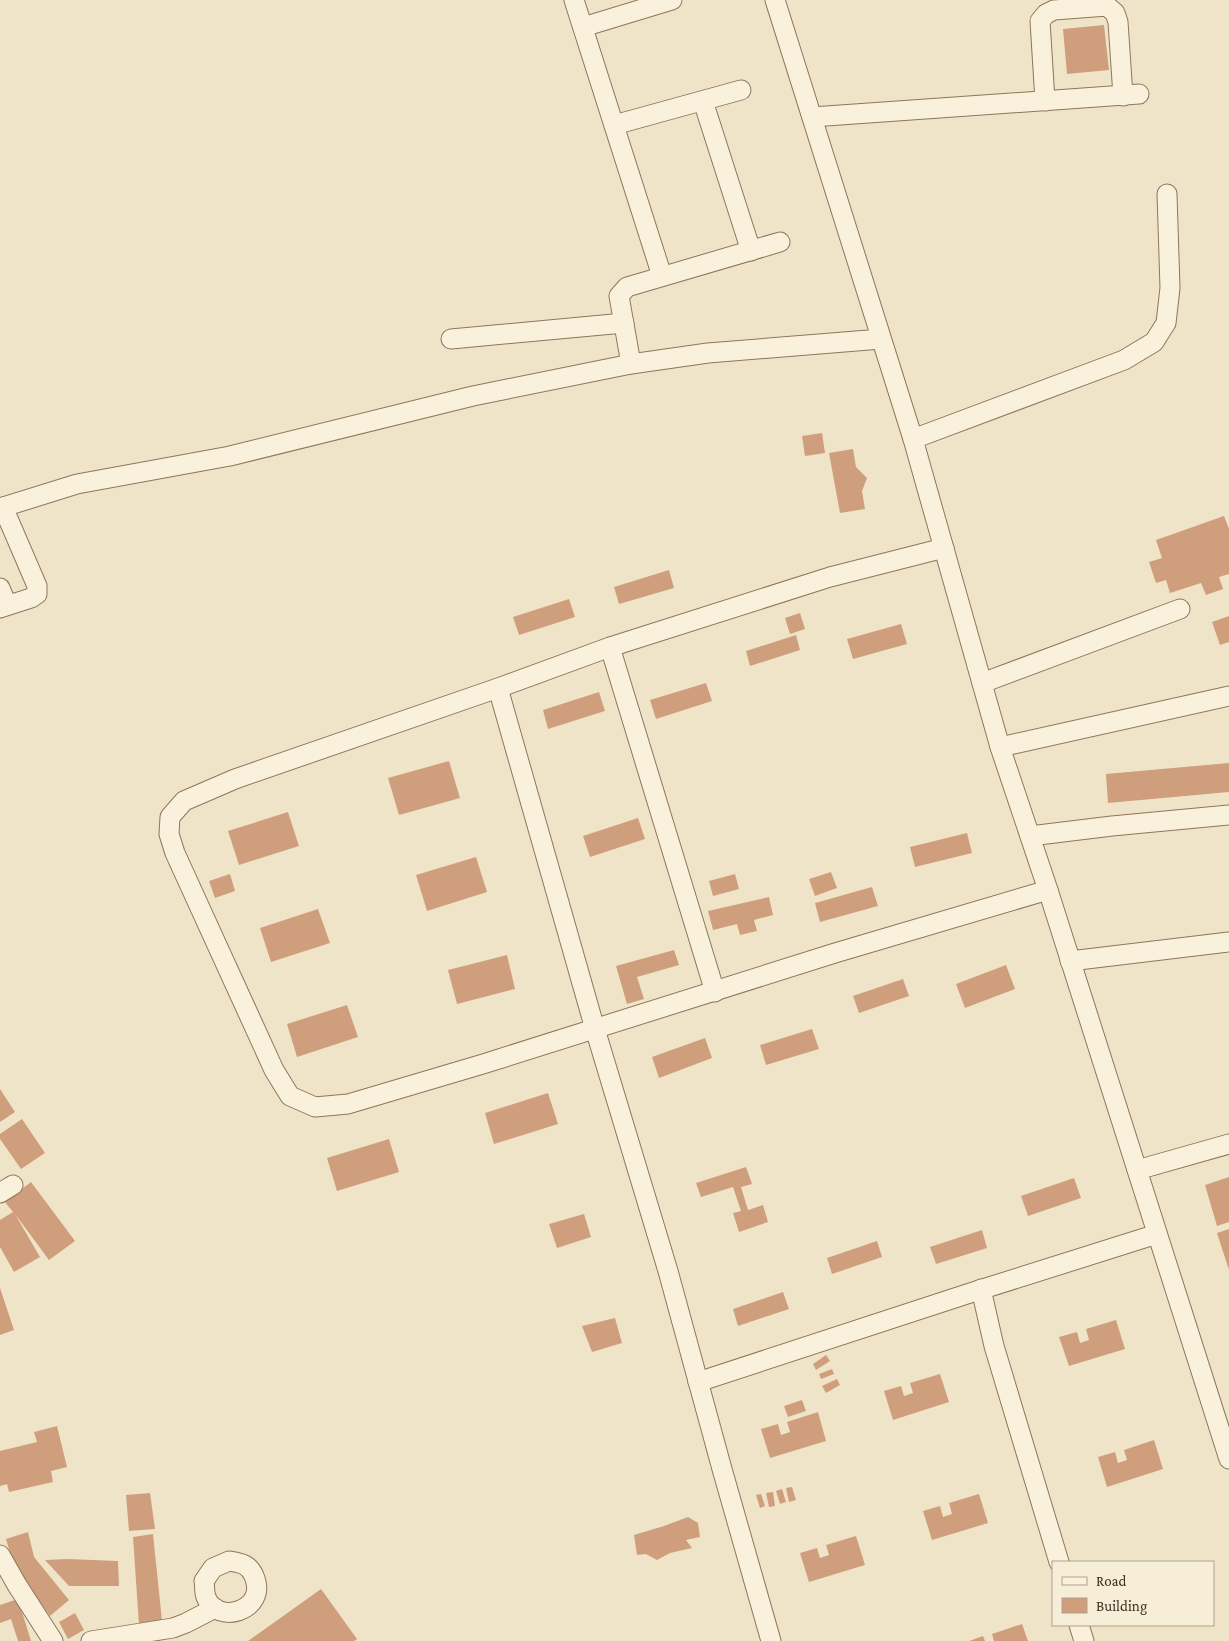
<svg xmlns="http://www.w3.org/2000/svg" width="1229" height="1641" viewBox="0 0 1229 1641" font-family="'Crimson Pro',serif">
	<rect width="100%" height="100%" fill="#f0e4c8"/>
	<!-- building -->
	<g fill="#cf9f7d">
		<polygon points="1104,25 1109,70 1067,74 1063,29"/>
		<polygon points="822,433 825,453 805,456 802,436"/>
		<polygon points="853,449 856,467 867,478 862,491 865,509 840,513 829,453"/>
		<polygon points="1224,516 1229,529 1229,574 1219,577 1223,589 1206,595 1201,583 1170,593 1166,580 1156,583 1149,562 1162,558 1156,540"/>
		<polygon points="669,570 674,588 619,604 614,587"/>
		<polygon points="569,599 575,617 519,635 513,617"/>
		<polygon points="800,613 805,629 790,634 785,618"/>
		<polygon points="1229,616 1229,642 1220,645 1212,622"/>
		<polygon points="901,624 907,644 853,659 847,639"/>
		<polygon points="796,635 800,650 750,666 746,651"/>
		<polygon points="706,683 712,701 656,719 650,700"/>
		<polygon points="599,692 605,711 548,729 543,710"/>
		<polygon points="449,761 460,798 399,815 388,778"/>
		<polygon points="1229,763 1229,792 1108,803 1106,774"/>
		<polygon points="288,812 299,846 239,865 228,831"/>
		<polygon points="638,818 645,839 590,857 583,836"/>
		<polygon points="967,833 972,853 915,867 910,847"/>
		<polygon points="476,857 487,892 427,911 416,875"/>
		<polygon points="831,872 837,888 815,896 809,879"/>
		<polygon points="230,874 235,891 215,898 209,881"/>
		<polygon points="735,874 739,889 713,896 709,881"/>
		<polygon points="872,887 878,906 820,922 815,903"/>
		<polygon points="769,897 773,915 754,920 757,931 740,935 737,924 713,930 708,911"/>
		<polygon points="318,909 330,943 271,962 260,928"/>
		<polygon points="674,950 679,965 637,977 644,999 627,1004 616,966"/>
		<polygon points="507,955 515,989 457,1004 448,970"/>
		<polygon points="1006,965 1015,989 965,1008 956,984"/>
		<polygon points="903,979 909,996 859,1013 853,996"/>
		<polygon points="347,1005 358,1037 297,1057 287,1024"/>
		<polygon points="812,1029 819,1049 766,1065 760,1045"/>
		<polygon points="705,1038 712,1058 659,1078 652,1057"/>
		<polygon points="0,1089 15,1112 0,1122"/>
		<polygon points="548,1093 558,1124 494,1144 485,1113"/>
		<polygon points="22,1119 45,1153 21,1169 0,1139 0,1134"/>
		<polygon points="389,1139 399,1172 337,1191 327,1158"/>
		<polygon points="746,1167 752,1184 741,1187 748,1210 763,1205 768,1222 739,1232 733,1213 741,1211 733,1187 701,1197 696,1183"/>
		<polygon points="1229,1177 1229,1222 1217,1226 1205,1185"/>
		<polygon points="1074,1178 1081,1198 1028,1216 1021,1196"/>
		<polygon points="31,1182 75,1241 49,1260 15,1214 40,1257 14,1272 0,1247 0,1220 13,1212 5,1202"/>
		<polygon points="584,1214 591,1237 557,1248 549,1224"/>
		<polygon points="1229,1229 1229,1270 1217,1233"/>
		<polygon points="982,1230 987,1248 936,1264 930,1247"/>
		<polygon points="877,1241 882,1257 832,1274 827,1258"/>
		<polygon points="0,1288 14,1330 0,1335"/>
		<polygon points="783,1292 789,1309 738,1326 733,1309"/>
		<polygon points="615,1318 622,1343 592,1352 582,1326"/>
		<polygon points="1116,1320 1125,1349 1069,1366 1059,1337 1077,1332 1080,1343 1089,1340 1086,1329"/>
		<polygon points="826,1355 830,1361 816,1370 813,1364"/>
		<polygon points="832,1369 834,1374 821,1379 819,1374"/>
		<polygon points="940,1374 949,1402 893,1420 884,1391 901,1386 904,1396 913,1393 910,1383"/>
		<polygon points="837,1379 840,1385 826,1393 822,1386"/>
		<polygon points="802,1400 806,1411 788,1417 784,1406"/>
		<polygon points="818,1412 826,1441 770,1458 761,1429 778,1424 781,1435 790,1432 787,1422"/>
		<polygon points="57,1426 67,1467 51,1471 53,1482 9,1492 7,1484 0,1486 0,1451 37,1442 34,1432"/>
		<polygon points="1154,1440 1163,1469 1107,1487 1098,1457 1115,1452 1118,1463 1127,1460 1124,1450"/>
		<polygon points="792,1487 796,1500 789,1502 786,1488"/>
		<polygon points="782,1489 786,1502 780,1504 776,1491"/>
		<polygon points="773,1492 775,1506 769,1507 766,1493"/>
		<polygon points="150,1493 155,1529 129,1531 126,1495"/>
		<polygon points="761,1494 765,1506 760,1508 756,1495"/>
		<polygon points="979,1494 988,1523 932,1540 923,1511 940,1506 943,1517 952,1514 949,1503"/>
		<polygon points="688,1517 698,1523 700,1537 686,1540 692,1548 670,1553 657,1560 646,1554 637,1555 634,1535 664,1526"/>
		<polygon points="28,1532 34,1557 69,1600 50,1616 14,1567 6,1539"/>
		<polygon points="153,1534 162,1621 139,1625 133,1537"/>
		<polygon points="856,1536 865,1565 809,1582 800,1553 817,1548 820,1558 829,1555 826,1545"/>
		<polygon points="68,1559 118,1561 119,1586 69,1586 45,1560"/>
		<polygon points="321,1589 357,1639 354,1641 248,1641"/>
		<polygon points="18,1599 31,1641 18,1641 11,1619 0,1623 0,1605"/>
		<polygon points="75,1613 84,1630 68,1639 59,1622"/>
		<polygon points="1022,1624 1028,1641 994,1641 992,1634"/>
		<polygon points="983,1636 985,1641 969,1641"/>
	</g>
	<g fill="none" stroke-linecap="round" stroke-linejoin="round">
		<!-- minor casing -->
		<g stroke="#8d765c" stroke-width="21">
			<g id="minor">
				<polyline points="574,0 662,276"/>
				<polyline points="775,0 913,439 1000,747 1048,890 1229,1459"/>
				<polyline points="583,27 672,0"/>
				<polyline points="703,101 751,251"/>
				<polyline points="1045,101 1040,21 1046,14 1054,10 1107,6 1115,13 1118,22 1123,96"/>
				<polyline points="812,117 1139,94"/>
				<polyline points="614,125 741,90"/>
				<polyline points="451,339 624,323"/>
				<polyline points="631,364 619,296 627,287 780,242"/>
				<polyline points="913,439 1124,360 1154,342 1166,323 1170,288 1167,194"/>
				<polyline points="0,508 77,484 230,456 473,396 631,364 708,353 881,339"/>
				<polyline points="944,548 830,577 610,647 498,688 235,779 184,801 170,817 169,834 175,853 274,1070 290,1096 315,1107 348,1104 483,1064 835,953 1048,890"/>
				<polyline points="0,588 7,605"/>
				<polyline points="0,608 31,598 37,594 37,586 3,507"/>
				<polyline points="610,647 715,992"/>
				<polyline points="982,683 1180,609"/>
				<polyline points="498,688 595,1029 668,1271 722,1469 771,1641"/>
				<polyline points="1000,747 1229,696"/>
				<polyline points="1030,836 1112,826 1229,815"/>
				<polyline points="1070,961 1229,942"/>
				<polyline points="1137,1170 1229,1144"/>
				<polyline points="0,1193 13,1185"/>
				<polyline points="981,1289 994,1346 1059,1562"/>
				<polyline points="698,1382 967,1294 1157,1234"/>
				<polyline points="0,1555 17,1585 53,1641"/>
				<path d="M229,1561C241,1563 249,1564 254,1576C269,1611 216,1626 206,1597C204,1592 205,1586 204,1581L213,1568Z"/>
				<polyline points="1079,1625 1084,1641"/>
				<polyline points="91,1641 173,1628 186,1623 215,1608"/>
			</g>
		</g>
		<!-- minor -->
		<use href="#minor" stroke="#faf1dc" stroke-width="19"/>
	</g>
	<!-- legend -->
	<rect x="1052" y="1561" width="162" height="65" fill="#f7eed8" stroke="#ada18e"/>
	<rect x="1062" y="1577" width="25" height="8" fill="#faf1dc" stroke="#ada18e"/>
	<text x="1096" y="1586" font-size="15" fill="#3d2e20">Road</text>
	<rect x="1062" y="1598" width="25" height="15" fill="#cf9f7d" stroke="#ada18e"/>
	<text x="1096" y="1611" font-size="15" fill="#3d2e20">Building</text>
</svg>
